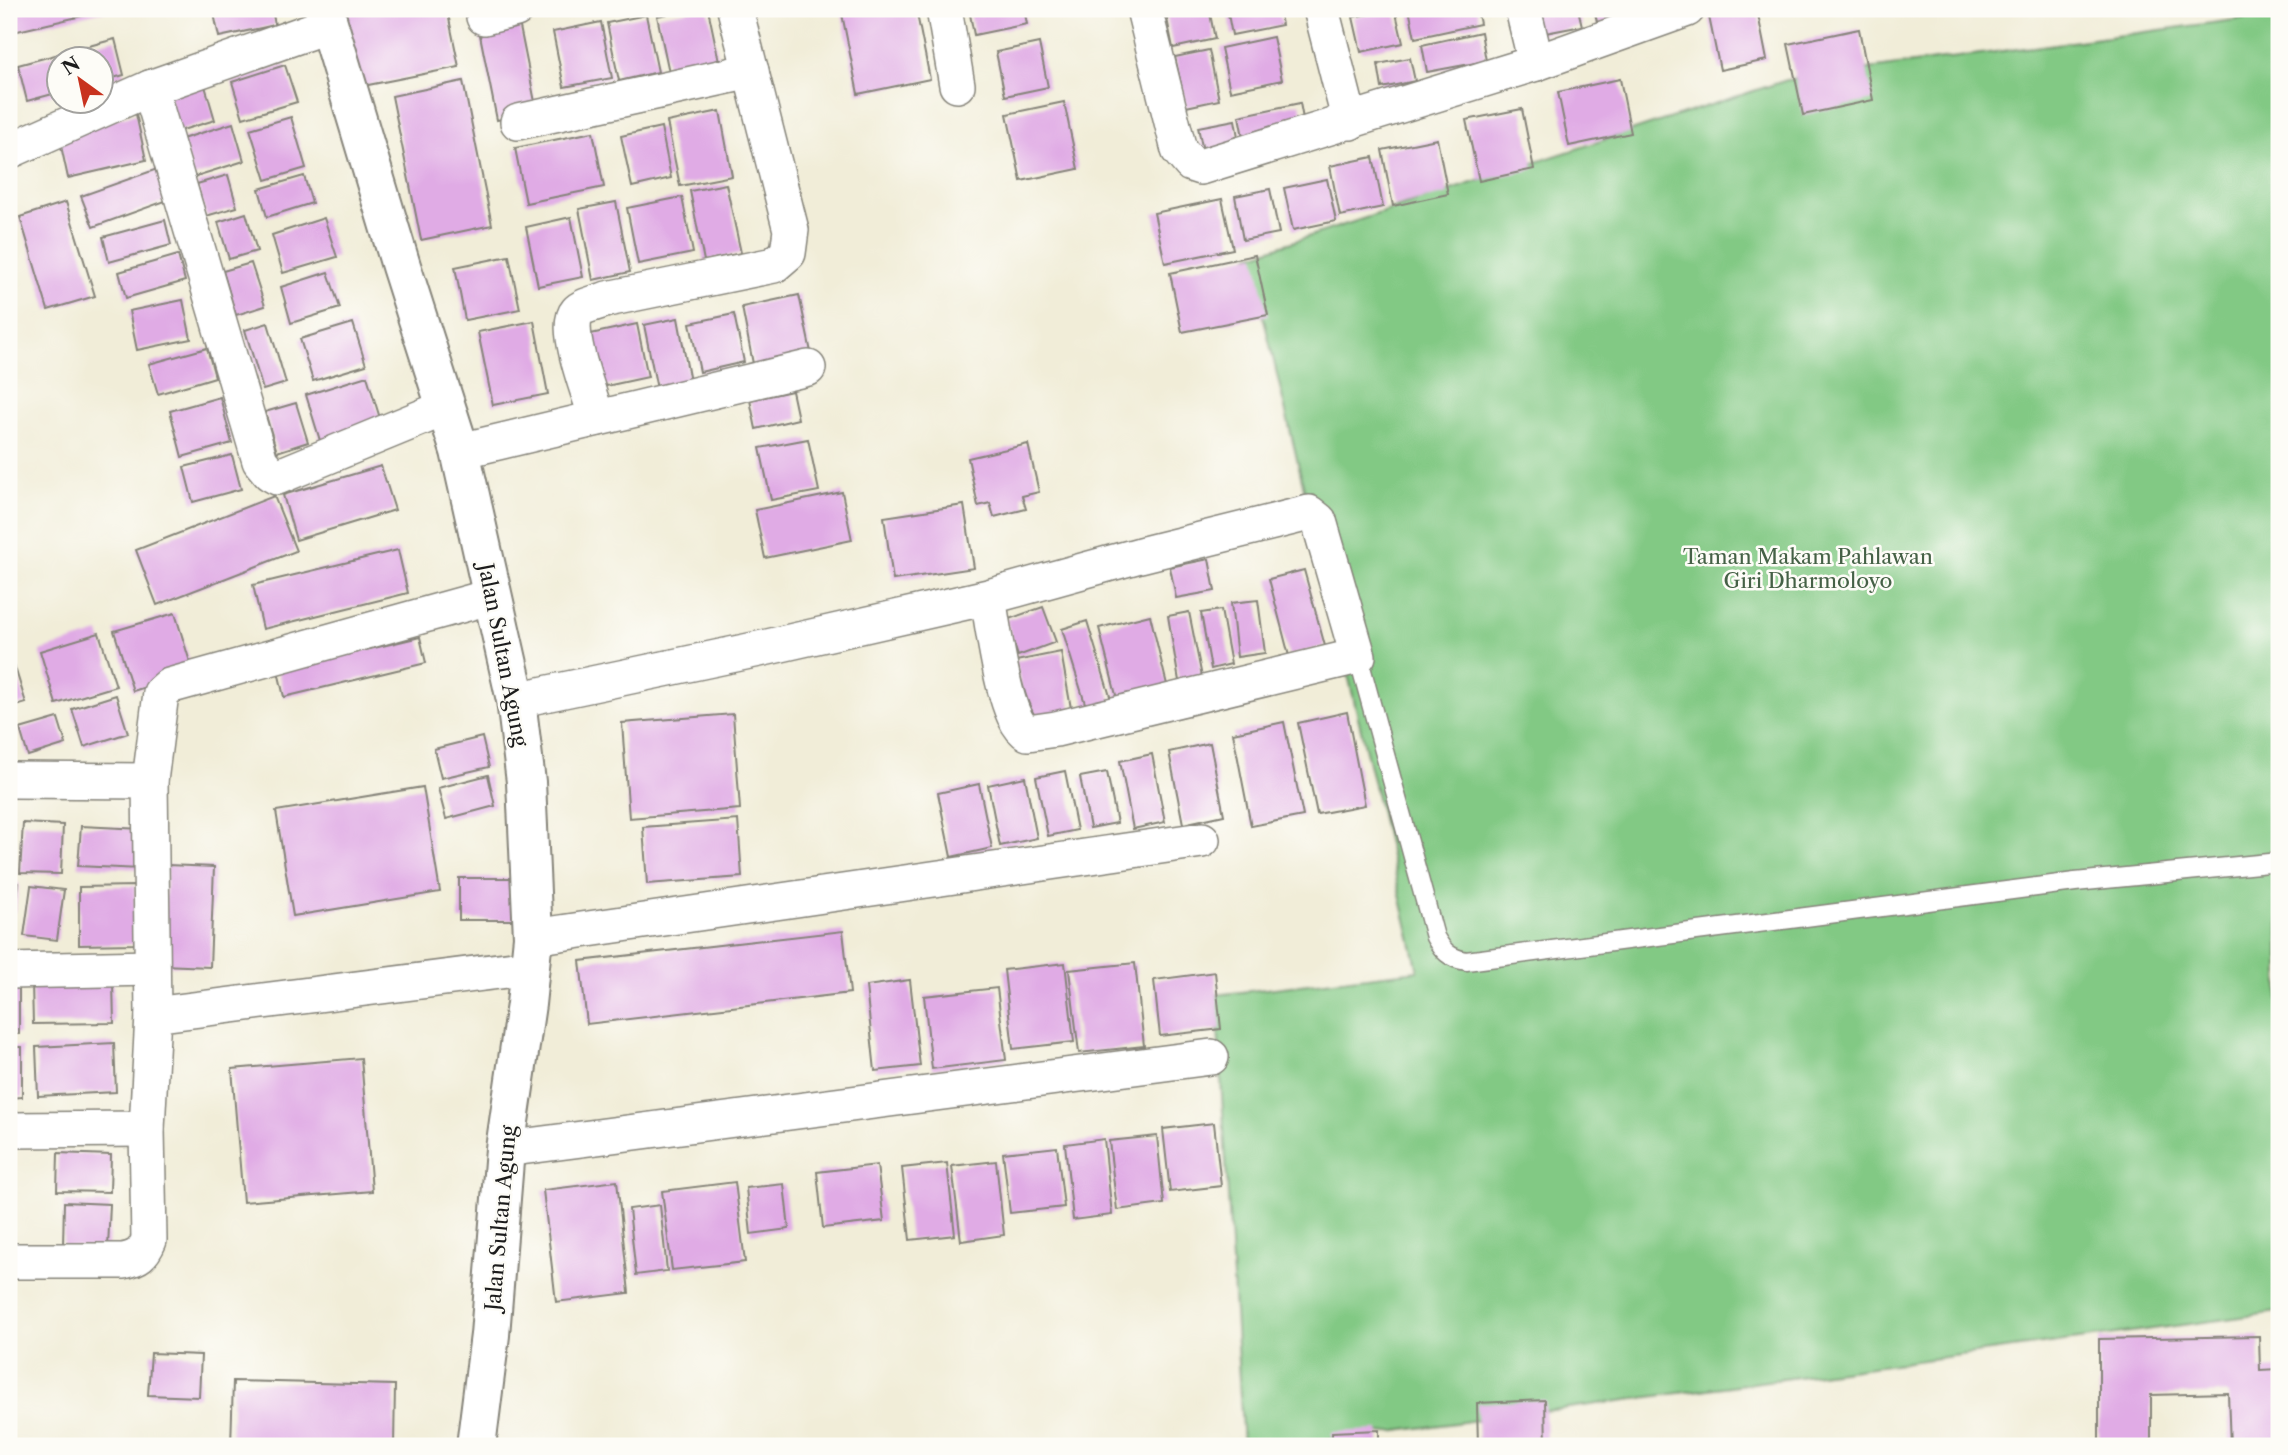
<svg xmlns="http://www.w3.org/2000/svg" width="2288" height="1455" viewBox="0 0 2288 1455" font-family="'Libre Caslon Text',serif">
	<rect width="100%" height="100%" fill="#fdfcf7"/>
	<filter id="ink" filterUnits="userSpaceOnUse"><feTurbulence type="fractalNoise" baseFrequency=".0143" numOctaves="2"/><feDisplacementMap in="SourceGraphic" scale="14" xChannelSelector="R" yChannelSelector="G"/><feConvolveMatrix kernelMatrix="1 2 1 2 8 2 1 2 1" color-interpolation-filters="sRGB"/></filter>
	<filter id="wash" filterUnits="userSpaceOnUse"><feTurbulence type="fractalNoise" baseFrequency=".00686" numOctaves="4" result="noise"/><feDisplacementMap in="SourceGraphic" scale="28" xChannelSelector="R" yChannelSelector="G"/><feGaussianBlur stdDeviation="1.57" result="paint"/><feColorMatrix in="noise" values="0 0 0 0 0 0 0 0 0 0 0 0 0 0 0 0 0 1.4 0 .05"/><feComposite in="paint" operator="in"/></filter>
	<g filter="url(#wash)">
		<rect width="100%" height="100%" fill="#f1edd8"/>
		<!-- green -->
		<polygon fill="#82c984" stroke="#4f7250" stroke-width="2" points="2279,14 2279,1312 1286,1446 1243,1446 1216,995 1418,971 1249,256 1787,80"/>
		<g id="blocks">
			<!-- building -->
			<g fill="#e0abe5">
				<polygon points="9,9 108,9 108,10 9,33"/>
				<polygon points="213,9 272,9 275,25 219,37"/>
				<polygon points="342,9 447,9 459,67 358,87"/>
				<polygon points="696,9 708,9 720,66 670,77 657,16"/>
				<polygon points="841,9 916,9 930,79 858,94"/>
				<polygon points="969,9 1024,9 1027,24 974,35"/>
				<polygon points="1165,9 1209,9 1215,39 1173,48"/>
				<polygon points="1227,9 1279,9 1282,25 1232,35"/>
				<polygon points="1395,9 1403,43 1361,52 1353,17"/>
				<polygon points="1409,9 1477,9 1480,24 1415,38"/>
				<polygon points="1529,9 1578,9 1582,26 1535,35"/>
				<polygon points="1594,9 1638,9 1598,26"/>
				<polygon points="1722,9 1757,9 1767,60 1720,70 1708,12"/>
				<polygon points="646,15 658,72 619,81 607,23"/>
				<polygon points="601,22 612,78 564,87 553,32"/>
				<polygon points="520,27 537,112 497,120 480,35"/>
				<polygon points="1859,29 1873,100 1803,115 1788,44"/>
				<polygon points="1481,32 1486,61 1427,72 1422,45"/>
				<polygon points="1273,37 1282,80 1230,91 1221,48"/>
				<polygon points="115,39 124,75 102,81 102,60 60,60 60,92 27,101 18,65"/>
				<polygon points="1039,43 1048,87 1005,96 996,52"/>
				<polygon points="1209,50 1219,100 1186,107 1175,57"/>
				<polygon points="1410,58 1415,81 1382,88 1378,64"/>
				<polygon points="285,65 297,102 243,118 232,82"/>
				<polygon points="203,79 215,120 179,131 167,91"/>
				<polygon points="1620,79 1631,133 1569,146 1558,92"/>
				<polygon points="463,81 492,225 421,240 392,96"/>
				<polygon points="1064,102 1078,169 1021,181 1007,114"/>
				<polygon points="1300,103 1304,124 1243,137 1239,116"/>
				<polygon points="1522,109 1534,169 1479,181 1466,120"/>
				<polygon points="720,111 732,176 680,186 667,122"/>
				<polygon points="136,114 146,160 68,178 58,132"/>
				<polygon points="291,117 306,168 266,180 250,129"/>
				<polygon points="1235,120 1240,148 1204,156 1198,127"/>
				<polygon points="233,123 244,161 193,177 182,139"/>
				<polygon points="661,127 671,178 632,187 621,136"/>
				<polygon points="593,132 604,187 526,203 515,148"/>
				<polygon points="1437,139 1448,194 1393,206 1382,150"/>
				<polygon points="1373,157 1383,207 1340,216 1330,166"/>
				<polygon points="160,168 171,199 93,227 81,196"/>
				<polygon points="228,175 237,207 206,216 197,184"/>
				<polygon points="304,176 312,203 267,217 259,189"/>
				<polygon points="1327,179 1336,221 1293,230 1284,188"/>
				<polygon points="726,184 741,253 704,261 690,191"/>
				<polygon points="1270,189 1279,233 1243,240 1235,196"/>
				<polygon points="682,197 693,253 638,264 627,208"/>
				<polygon points="1222,199 1233,249 1165,263 1154,213"/>
				<polygon points="66,202 95,296 48,310 20,217"/>
				<polygon points="616,202 630,272 593,280 579,209"/>
				<polygon points="246,213 257,251 229,259 218,222"/>
				<polygon points="571,217 583,277 538,286 526,227"/>
				<polygon points="324,218 337,257 283,273 272,235"/>
				<polygon points="165,220 171,245 109,262 103,237"/>
				<polygon points="178,255 185,281 126,298 119,272"/>
				<polygon points="1255,255 1268,315 1182,332 1170,273"/>
				<polygon points="509,256 520,309 465,320 455,267"/>
				<polygon points="251,263 265,306 236,315 223,271"/>
				<polygon points="328,272 340,308 291,323 281,287"/>
				<polygon points="799,295 812,357 754,369 742,307"/>
				<polygon points="183,300 191,339 137,350 129,311"/>
				<polygon points="734,314 744,362 700,372 690,323"/>
				<polygon points="678,318 690,382 657,389 644,325"/>
				<polygon points="534,321 548,394 493,405 478,332"/>
				<polygon points="268,323 286,383 263,390 245,330"/>
				<polygon points="353,323 366,365 313,381 300,339"/>
				<polygon points="637,324 648,377 597,388 586,335"/>
				<polygon points="207,348 215,377 158,394 149,364"/>
				<polygon points="367,376 383,428 322,447 306,395"/>
				<polygon points="792,391 798,419 756,429 750,400"/>
				<polygon points="220,397 232,443 182,457 170,411"/>
				<polygon points="296,403 308,442 277,452 265,412"/>
				<polygon points="808,439 819,491 771,500 760,448"/>
				<polygon points="1028,444 1039,492 1022,496 1026,509 994,517 990,503 978,506 968,458"/>
				<polygon points="232,455 241,489 193,502 184,467"/>
				<polygon points="381,466 395,510 296,540 283,495"/>
				<polygon points="842,492 852,540 765,558 755,510"/>
				<polygon points="274,496 296,551 157,605 136,550"/>
				<polygon points="964,505 974,568 893,580 884,517"/>
				<polygon points="398,550 408,593 263,629 253,585"/>
				<polygon points="1209,559 1215,591 1176,598 1170,567"/>
				<polygon points="1304,570 1325,646 1289,656 1269,579"/>
				<polygon points="1258,600 1265,653 1237,657 1231,603"/>
				<polygon points="1043,607 1056,642 1018,656 1006,620"/>
				<polygon points="1221,610 1231,664 1211,669 1201,613"/>
				<polygon points="1189,612 1203,682 1180,687 1168,616"/>
				<polygon points="175,613 193,672 133,691 114,631"/>
				<polygon points="1150,615 1169,693 1119,707 1099,628"/>
				<polygon points="1087,621 1113,706 1088,713 1062,629"/>
				<polygon points="99,633 116,686 56,704 40,651"/>
				<polygon points="420,637 426,663 284,697 278,671"/>
				<polygon points="9,648 26,703 9,708"/>
				<polygon points="1061,652 1072,714 1027,722 1016,661"/>
				<polygon points="116,695 128,733 84,747 72,709"/>
				<polygon points="1347,712 1365,805 1317,814 1298,723"/>
				<polygon points="733,714 740,809 629,818 622,723"/>
				<polygon points="58,718 66,744 28,756 20,729"/>
				<polygon points="1284,722 1303,816 1251,826 1233,733"/>
				<polygon points="482,737 489,767 441,778 434,749"/>
				<polygon points="1210,743 1224,815 1183,824 1169,752"/>
				<polygon points="1152,754 1165,822 1133,829 1120,761"/>
				<polygon points="1065,771 1077,830 1048,836 1036,777"/>
				<polygon points="1107,772 1117,823 1090,828 1080,777"/>
				<polygon points="488,775 495,806 446,819 438,788"/>
				<polygon points="1025,777 1037,838 1000,846 988,785"/>
				<polygon points="979,784 992,848 951,857 938,793"/>
				<polygon points="423,787 440,892 293,916 276,811"/>
				<polygon points="738,820 742,877 647,884 643,827"/>
				<polygon points="23,823 63,825 61,874 20,873"/>
				<polygon points="81,826 142,829 140,869 78,866"/>
				<polygon points="167,865 214,867 210,967 162,965"/>
				<polygon points="459,878 518,878 517,920 459,920"/>
				<polygon points="9,881 19,883 15,912 9,912"/>
				<polygon points="31,886 64,890 57,940 24,936"/>
				<polygon points="135,886 134,944 79,945 79,887"/>
				<polygon points="843,931 850,993 587,1024 580,961"/>
				<polygon points="1065,963 1074,1042 1013,1049 1004,970"/>
				<polygon points="1135,963 1144,1046 1079,1053 1069,970"/>
				<polygon points="1215,972 1221,1029 1160,1036 1154,980"/>
				<polygon points="910,980 920,1066 875,1071 866,986"/>
				<rect x="9" y="981" width="10" height="53"/>
				<polygon points="113,982 114,1023 33,1024 32,983"/>
				<polygon points="997,988 1006,1060 932,1069 924,996"/>
				<polygon points="114,1043 116,1092 38,1096 36,1047"/>
				<polygon points="9,1047 22,1047 22,1097 9,1098"/>
				<polygon points="361,1058 372,1191 243,1202 232,1069"/>
				<polygon points="1214,1123 1221,1186 1170,1192 1163,1129"/>
				<polygon points="1157,1136 1164,1204 1117,1210 1109,1141"/>
				<polygon points="1104,1139 1112,1215 1073,1220 1065,1144"/>
				<polygon points="1057,1147 1064,1207 1010,1213 1003,1153"/>
				<polygon points="58,1153 111,1155 110,1192 57,1191"/>
				<polygon points="996,1161 1004,1235 961,1241 952,1166"/>
				<polygon points="947,1163 955,1235 910,1240 902,1168"/>
				<polygon points="877,1165 884,1221 823,1228 817,1172"/>
				<polygon points="617,1181 629,1293 556,1302 543,1190"/>
				<polygon points="735,1182 745,1262 672,1270 662,1191"/>
				<polygon points="784,1184 789,1229 751,1234 746,1188"/>
				<polygon points="64,1202 110,1204 108,1248 63,1246"/>
				<polygon points="660,1205 667,1271 636,1275 629,1209"/>
				<polygon points="2259,1336 2260,1370 2278,1369 2279,1446 2230,1446 2228,1393 2151,1395 2151,1446 2099,1446 2099,1339"/>
				<polygon points="151,1353 201,1355 199,1397 148,1395"/>
				<polygon points="233,1381 395,1385 394,1446 231,1446"/>
				<polygon points="1545,1400 1546,1446 1478,1446 1477,1403"/>
				<polygon points="1379,1430 1379,1446 1332,1446 1332,1432"/>
			</g>
		</g>
	</g>
	<g filter="url(#ink)">
		<use href="#blocks" fill-opacity="0" stroke="#86847a" stroke-width="2"/>
		<g fill="none" stroke-linecap="round" stroke-linejoin="round">
			<!-- service casing -->
			<g stroke="#86847a" stroke-width="21">
				<path id="service" d="M1358,656L1435,937C1443,951 1449,958 1466,961L2075,882L2279,862"/>
			</g>
			<!-- minor casing -->
			<g stroke="#86847a" stroke-width="38">
				<g id="minor">
					<polyline points="944,9 957,85"/>
					<polyline points="1144,9 1179,150 1191,164 1200,167 1536,63 1687,9"/>
					<polyline points="1321,9 1350,122"/>
					<polyline points="1523,9 1536,63"/>
					<polyline points="484,17 516,9"/>
					<polyline points="150,88 260,461 270,473 277,477 445,408"/>
					<polyline points="518,122 751,71"/>
					<polyline points="9,151 150,88 328,25"/>
					<path d="M597,418C591,398 563,328 577,312C583,305 598,303 607,299L774,265L788,253L791,230L735,9"/>
					<polyline points="460,451 808,368"/>
					<path d="M516,700L759,649L988,597C993,625 1004,721 1028,733L1056,729L1358,656L1319,521L1309,513L1140,555L988,597"/>
					<polyline points="9,780 150,781"/>
					<polyline points="533,937 1202,840"/>
					<polyline points="9,971 152,968"/>
					<polyline points="153,1015 530,967"/>
					<polyline points="9,1130 147,1129"/>
					<polyline points="505,1149 1211,1057"/>
					<path d="M9,1261H123C138,1258 143,1254 149,1240L147,1129L153,1015L150,781L161,693L169,686L493,596"/>
				</g>
			</g>
			<!-- secondary casing -->
			<g stroke="#86847a" stroke-width="42">
				<polyline id="secondary" points="324,9 401,266 460,451 516,700 526,782 533,937 526,1004 505,1149 490,1335 476,1446"/>
			</g>
			<!-- service -->
			<use href="#service" stroke="#fff" stroke-width="18"/>
			<!-- minor -->
			<use href="#minor" stroke="#fff" stroke-width="35"/>
			<!-- secondary -->
			<use href="#secondary" stroke="#fff" stroke-width="38"/>
		</g>
	</g>
	<g text-anchor="middle" stroke-width="5" stroke-linejoin="round" paint-order="stroke">
		<!-- park labels -->
		<g font-size="21" fill="#456146" stroke="#fdfcf7">
			<text x="1808" y="564">Taman Makam Pahlawan<tspan x="1808" dy="24">Giri Dharmoloyo</tspan></text>
		</g>
		<!-- street labels -->
		<g font-size="21" fill="#1c1c1c" stroke="#fdfcf7">
			<text transform="translate(503 655) rotate(79)" y="7">Jalan Sultan Agung</text>
			<text transform="translate(501 1218) rotate(-85)" y="7">Jalan Sultan Agung</text>
		</g>
	</g>
	<!-- margin -->
	<rect width="2288" height="1455" fill="none" stroke="#fdfcf7" stroke-width="35"/>
	<!-- north arrow -->
	<g transform="translate(80 80) rotate(327)"><circle r="33" fill="#fdfcf7" stroke="#a3a29f" stroke-width="2"/>
	<path d="M0-5L12 26L0 18L-12 26Z" fill="#c8321e"/>
	<text y="-10" font-size="19" font-weight="bold" text-anchor="middle" fill="#1c1c1c">N</text>
	</g>
</svg>
